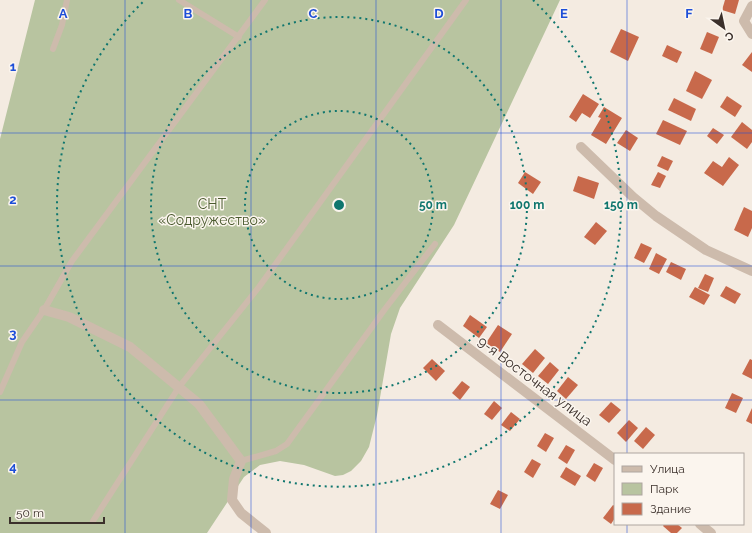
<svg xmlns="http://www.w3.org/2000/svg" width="752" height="533" viewBox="0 0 752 533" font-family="Raleway,sans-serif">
	<rect width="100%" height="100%" fill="#f4ebe1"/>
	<!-- green -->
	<polygon fill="#b8c4a0" points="35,0 560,0 454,225 400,308 391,334 377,415 369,447 361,461 351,471 343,475 335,476 304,465 280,461 260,465 244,477 207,533 0,533 0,139"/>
	<!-- building -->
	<g fill="#c8694b">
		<polygon points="725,0 739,0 735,14 722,10"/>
		<polygon points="621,29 639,37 628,61 610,52"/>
		<polygon points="707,32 719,37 712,54 700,49"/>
		<polygon points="667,45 682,52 677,63 662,56"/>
		<polygon points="752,52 752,72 742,65"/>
		<polygon points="695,71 712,80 702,99 686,91"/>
		<polygon points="583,94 599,104 590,118 582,113 576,122 569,117"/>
		<polygon points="727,96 742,106 735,117 720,107"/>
		<polygon points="674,98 696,109 691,121 668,110"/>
		<polygon points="604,107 622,118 606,144 591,135 601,118 598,117"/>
		<polygon points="663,120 687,131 680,145 656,134"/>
		<polygon points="742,122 752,130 752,142 747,149 731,137"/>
		<polygon points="713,128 724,135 717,144 707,136"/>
		<polygon points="626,130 638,138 630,151 617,143"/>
		<polygon points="662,156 673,161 668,171 657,166"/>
		<polygon points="729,157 739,165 723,186 704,173 713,161 722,167"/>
		<polygon points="525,172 541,182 533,194 518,183"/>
		<polygon points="658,172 666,176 660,188 651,185"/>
		<polygon points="578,176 599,183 594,199 573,191"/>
		<polygon points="744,207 752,211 752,228 748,237 734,230"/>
		<polygon points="596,222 607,231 595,245 584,237"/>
		<polygon points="641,243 652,248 644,263 634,258"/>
		<polygon points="656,253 667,259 659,274 649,269"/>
		<polygon points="671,262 686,269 681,280 666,272"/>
		<polygon points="705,274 714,278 708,292 698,288"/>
		<polygon points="726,286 741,294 735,304 720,296"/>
		<polygon points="695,287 710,295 704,305 689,297"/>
		<polygon points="470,315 487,327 479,338 463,326"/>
		<polygon points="498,325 512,334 500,352 486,343"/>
		<polygon points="535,349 545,358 533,373 522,364"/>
		<polygon points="432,359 445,371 436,381 423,368"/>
		<polygon points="750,359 752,360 752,379 742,374"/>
		<polygon points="550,362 559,370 548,384 538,376"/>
		<polygon points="568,377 578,385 566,399 557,391"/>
		<polygon points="462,381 470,387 460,400 452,393"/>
		<polygon points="732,393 743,398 736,413 725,408"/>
		<polygon points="494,401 502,408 492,420 484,414"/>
		<polygon points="611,402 621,410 609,423 599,415"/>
		<polygon points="752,408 752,424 746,421"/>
		<polygon points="511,412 520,419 510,431 501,425"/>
		<polygon points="629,420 638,428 626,442 617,433"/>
		<polygon points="646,427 655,435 643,449 634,441"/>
		<polygon points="545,433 554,438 546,452 537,446"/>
		<polygon points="566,445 575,450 567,464 558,458"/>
		<polygon points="532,459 541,464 533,478 524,472"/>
		<polygon points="594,463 603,468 595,482 586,476"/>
		<polygon points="566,467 581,476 575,486 560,477"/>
		<polygon points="498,490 508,495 500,509 490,504"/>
		<polygon points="613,505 615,506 615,518 611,524 603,518"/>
		<polygon points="664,524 677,524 682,528 677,533 671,533 663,526"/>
	</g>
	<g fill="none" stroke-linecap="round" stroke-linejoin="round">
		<!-- service -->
		<g stroke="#cdbbac" stroke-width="6">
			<polyline points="179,0 239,37"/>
			<polyline points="53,49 62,25 67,0"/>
			<polyline points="0,392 22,342 44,310 72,261 265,0"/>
			<polyline points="241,461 276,451 287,444 385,309 435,244"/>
			<polyline points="93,521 179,387 259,287 466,0"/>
		</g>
		<!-- minor -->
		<g stroke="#cdbbac" stroke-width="10">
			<polyline points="752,6 744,21 752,34"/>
			<polyline points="581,147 633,197 656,216 706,250 752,271"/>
			<polyline points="44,310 69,317 130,347 199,404 241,461 234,479 232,500 241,513 266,533"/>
			<polyline points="438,325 615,460"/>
			<polyline points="700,524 711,533"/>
		</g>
	</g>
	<!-- grid -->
	<path fill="none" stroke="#1d4ed8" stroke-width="1" stroke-opacity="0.55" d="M125,0V533M251,0V533M376,0V533M501,0V533M627,0V454M0,133H752M0,266H752M0,400H752M627,524V533"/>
	<!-- distance rings -->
	<g fill="none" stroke="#0f766e" stroke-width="2" stroke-dasharray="2 4">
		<circle cx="339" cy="205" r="94"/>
		<circle cx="339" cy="205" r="188"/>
		<path d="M533 0A282 282 0 1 1 145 0"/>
	</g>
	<g text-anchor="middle" stroke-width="3" stroke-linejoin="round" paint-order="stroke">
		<!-- park labels -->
		<g font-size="14" fill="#4a5a2e" stroke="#fbf5ee">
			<text x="212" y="209">СНТ<tspan x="212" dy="16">«Содружество»</tspan></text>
		</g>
		<!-- street labels -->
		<g font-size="14" fill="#3b302b" stroke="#fbf5ee">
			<text transform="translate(535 381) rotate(37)" y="5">9-я Восточная улица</text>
		</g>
	</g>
	<g font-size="13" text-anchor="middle" font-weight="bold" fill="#1d4ed8" stroke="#fbf5ee" stroke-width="3" stroke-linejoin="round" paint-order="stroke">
		<text x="63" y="18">A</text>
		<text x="188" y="18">B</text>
		<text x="313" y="18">C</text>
		<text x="439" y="18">D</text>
		<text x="564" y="18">E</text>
		<text x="689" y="18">F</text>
		<text x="13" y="71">1</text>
		<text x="13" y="204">2</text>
		<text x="13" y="338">3</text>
		<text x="13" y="471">4</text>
	</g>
	<circle cx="339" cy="205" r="6" fill="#0f766e" stroke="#fbf5ee" stroke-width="2"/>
	<g font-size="12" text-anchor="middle" font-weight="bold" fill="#0f766e" stroke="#fbf5ee" stroke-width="3" stroke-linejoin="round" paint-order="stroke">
		<text x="433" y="209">50 m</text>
		<text x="527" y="209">100 m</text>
		<text x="621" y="209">150 m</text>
	</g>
	<!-- legend -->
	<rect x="614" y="453" width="130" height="72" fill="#fbf5ee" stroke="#aea6a0"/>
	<rect x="622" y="466" width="20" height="6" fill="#cdbbac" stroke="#aea6a0"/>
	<text x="650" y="473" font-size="12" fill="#3b302b">Улица</text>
	<rect x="622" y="483" width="20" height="12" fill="#b8c4a0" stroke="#aea6a0"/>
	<text x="650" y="493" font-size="12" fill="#3b302b">Парк</text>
	<rect x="622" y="503" width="20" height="12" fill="#c8694b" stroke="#aea6a0"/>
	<text x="650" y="513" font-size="12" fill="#3b302b">Здание</text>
	<!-- north arrow -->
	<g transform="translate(724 28) rotate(147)" stroke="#fbf5ee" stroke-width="3" paint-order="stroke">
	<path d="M0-3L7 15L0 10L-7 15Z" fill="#3b302b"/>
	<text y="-6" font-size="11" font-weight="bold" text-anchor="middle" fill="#3b302b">С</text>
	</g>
	<!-- scale -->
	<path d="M10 517v6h94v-6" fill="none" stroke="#3b302b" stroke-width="2"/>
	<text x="16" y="517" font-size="12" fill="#3b302b" stroke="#fbf5ee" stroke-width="3" paint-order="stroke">50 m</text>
</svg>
